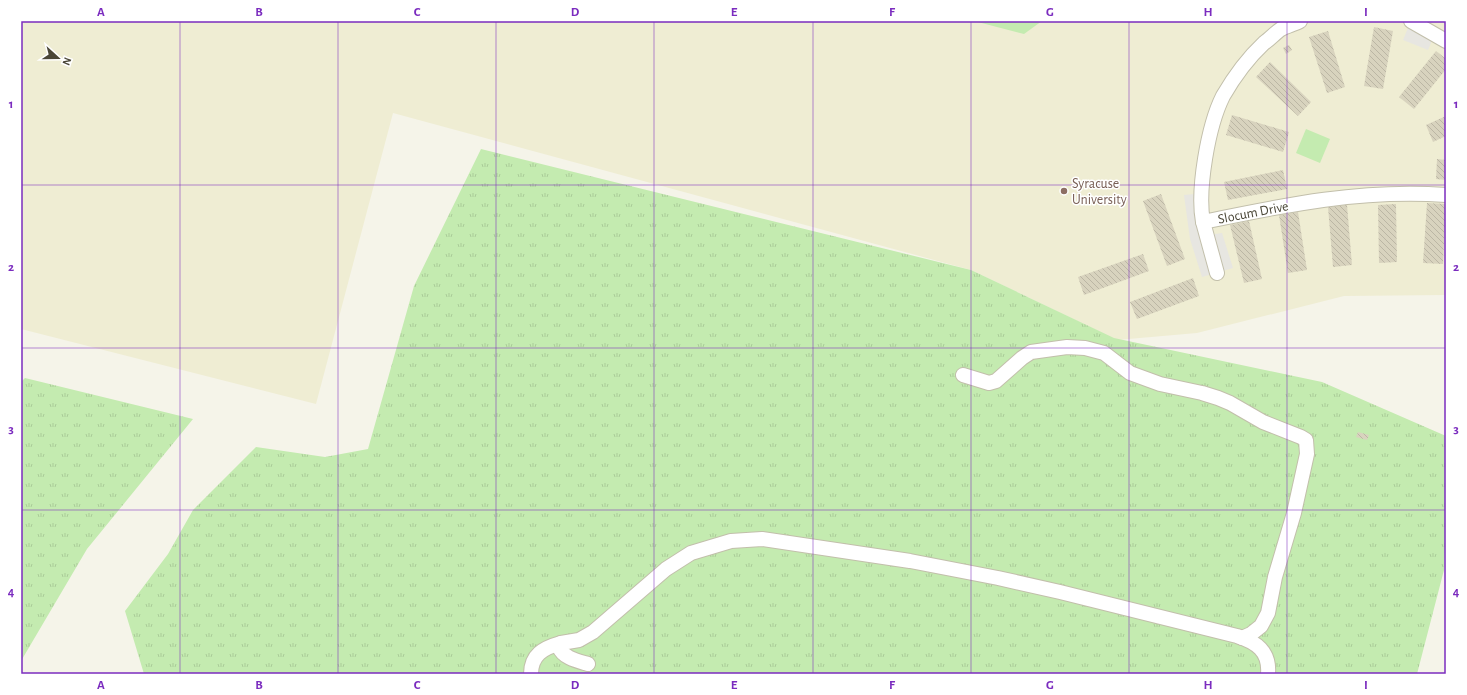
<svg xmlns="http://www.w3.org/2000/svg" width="1467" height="695" viewBox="0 0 1467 695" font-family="'Alegreya Sans',sans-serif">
	<defs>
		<pattern id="grass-tufts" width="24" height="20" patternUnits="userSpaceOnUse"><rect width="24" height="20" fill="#c4ebb0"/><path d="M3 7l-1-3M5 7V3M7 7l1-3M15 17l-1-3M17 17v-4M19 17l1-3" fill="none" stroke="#aacb98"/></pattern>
		<pattern id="building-back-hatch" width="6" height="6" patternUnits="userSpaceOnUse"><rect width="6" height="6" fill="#d8d3be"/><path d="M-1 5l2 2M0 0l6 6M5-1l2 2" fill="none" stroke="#bbb6a4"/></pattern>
	</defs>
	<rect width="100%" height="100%" fill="#f5f4e9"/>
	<!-- education -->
	<polygon fill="#efedd3" points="21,21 1446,21 1446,295 1344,296 1197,333 1117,340 971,270 393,113 316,404 21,329"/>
	<!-- grass -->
	<g fill="url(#grass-tufts)">
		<polygon points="481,149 971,270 1114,338 1322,382 1446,436 1446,529 1444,570 1417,674 144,674 125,611 168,554 193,510 256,447 325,457 368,449 414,286"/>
		<polygon points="25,378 193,419 87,549 21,661 21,382"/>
	</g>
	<!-- garden -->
	<g fill="#c4ebb0">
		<polygon points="974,21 1042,21 1024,34"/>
		<polygon points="1306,129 1330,139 1320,163 1296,153"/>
	</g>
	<!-- parking -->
	<g fill="#e7e6e1">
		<polygon points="1408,28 1433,38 1428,50 1403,40"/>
		<polygon points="1194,194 1201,236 1222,233 1233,268 1202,277 1190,239 1184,195"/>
	</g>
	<!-- building -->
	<g fill="url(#building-back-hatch)">
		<polygon points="1374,27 1393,31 1383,89 1364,86"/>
		<polygon points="1328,31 1345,87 1327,93 1309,37"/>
		<polygon points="1289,45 1292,50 1286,54 1283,48"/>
		<polygon points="1436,51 1446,59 1446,69 1414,109 1399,97"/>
		<polygon points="1270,62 1311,102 1298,116 1256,77"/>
		<polygon points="1232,115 1289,132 1283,152 1226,135"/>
		<polygon points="1446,116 1446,136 1433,142 1426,125"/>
		<polygon points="1437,159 1446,160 1446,180 1436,179"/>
		<polygon points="1283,170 1287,189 1228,200 1224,182"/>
		<polygon points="1161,194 1185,259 1167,266 1143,201"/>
		<polygon points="1427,203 1446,204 1443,264 1423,263"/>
		<polygon points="1396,204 1397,262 1379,263 1378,205"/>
		<polygon points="1347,205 1352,265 1333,267 1328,207"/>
		<polygon points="1298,212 1307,270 1288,273 1279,215"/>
		<polygon points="1249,221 1262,279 1244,283 1230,225"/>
		<polygon points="1143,254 1149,271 1084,295 1078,277"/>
		<polygon points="1193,278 1199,296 1137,319 1130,302"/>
		<polygon points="1358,432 1369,435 1367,440 1356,437"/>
	</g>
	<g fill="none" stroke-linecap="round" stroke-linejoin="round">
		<!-- minor casing -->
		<g stroke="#c2bfab" stroke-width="16">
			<g id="minor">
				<path d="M1300,21C1294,24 1287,26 1281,29C1275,33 1270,39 1264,43C1248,58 1234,77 1223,96C1208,126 1197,190 1203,222C1285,205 1361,189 1446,195"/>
				<polyline points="1411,21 1446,41"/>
				<polyline points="1203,222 1217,273"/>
				<polyline points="963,375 989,383 996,381 1022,358 1031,352 1067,347 1085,348 1104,353 1130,373 1160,384 1202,393 1218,398 1230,403 1263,422 1301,437 1306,440 1307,454 1294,513 1275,577 1268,613 1261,626 1251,634 1242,638"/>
				<path d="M588,664C578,661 563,658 559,647L561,643L579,640L593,632L666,569L691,553L731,541L762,539L910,561L998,578L1060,592L1237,636C1256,642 1270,651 1268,674"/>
				<path d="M531,674C531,655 543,648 561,643"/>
			</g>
		</g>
		<!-- minor -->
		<use href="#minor" stroke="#fff" stroke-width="14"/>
	</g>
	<!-- grid -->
	<path fill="none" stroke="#7b2cbf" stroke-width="1" stroke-opacity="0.55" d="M180,21V674M338,21V674M496,21V674M654,21V674M813,21V674M971,21V674M1129,21V674M1287,21V674M21,185H1446M21,348H1446M21,510H1446"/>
	<!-- markers -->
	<circle fill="#8d6e63" stroke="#fff" stroke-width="1.5" cx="1064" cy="191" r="4"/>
	<g text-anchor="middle" stroke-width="3" stroke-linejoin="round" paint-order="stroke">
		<!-- education labels -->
		<g font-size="14" fill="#785e54" stroke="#fff" text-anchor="start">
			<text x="1072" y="188">Syracuse<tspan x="1072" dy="16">University</tspan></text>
		</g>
		<!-- street labels -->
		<g font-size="14" fill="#4a4637" stroke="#fff">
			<text transform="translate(1253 212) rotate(-11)" y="5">Slocum Drive</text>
		</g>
	</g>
	<!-- border -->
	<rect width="1467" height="695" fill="none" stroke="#ffffff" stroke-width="44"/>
	<!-- north arrow -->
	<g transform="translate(58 58) rotate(111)" stroke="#ffffff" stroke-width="3" paint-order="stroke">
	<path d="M0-3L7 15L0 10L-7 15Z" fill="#4a4637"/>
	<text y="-6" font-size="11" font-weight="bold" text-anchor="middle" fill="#4a4637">N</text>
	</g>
	<rect x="22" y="22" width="1423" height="651" fill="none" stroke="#7b2cbf" stroke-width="1.5"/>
	<g font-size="13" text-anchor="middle" font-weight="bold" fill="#7b2cbf">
		<text x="101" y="16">A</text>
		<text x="259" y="16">B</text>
		<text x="417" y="16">C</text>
		<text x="575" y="16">D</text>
		<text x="734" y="16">E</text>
		<text x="892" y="16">F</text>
		<text x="1050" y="16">G</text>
		<text x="1208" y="16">H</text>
		<text x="1366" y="16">I</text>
		<text x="11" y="108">1</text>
		<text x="1456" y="108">1</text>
		<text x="11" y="271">2</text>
		<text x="1456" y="271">2</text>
		<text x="11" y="433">3</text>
		<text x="1456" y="433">3</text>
		<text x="11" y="596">4</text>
		<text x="1456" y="596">4</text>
		<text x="101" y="689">A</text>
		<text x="259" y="689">B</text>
		<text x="417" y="689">C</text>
		<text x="575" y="689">D</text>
		<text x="734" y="689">E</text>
		<text x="892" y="689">F</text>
		<text x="1050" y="689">G</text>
		<text x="1208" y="689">H</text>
		<text x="1366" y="689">I</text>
	</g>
</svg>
